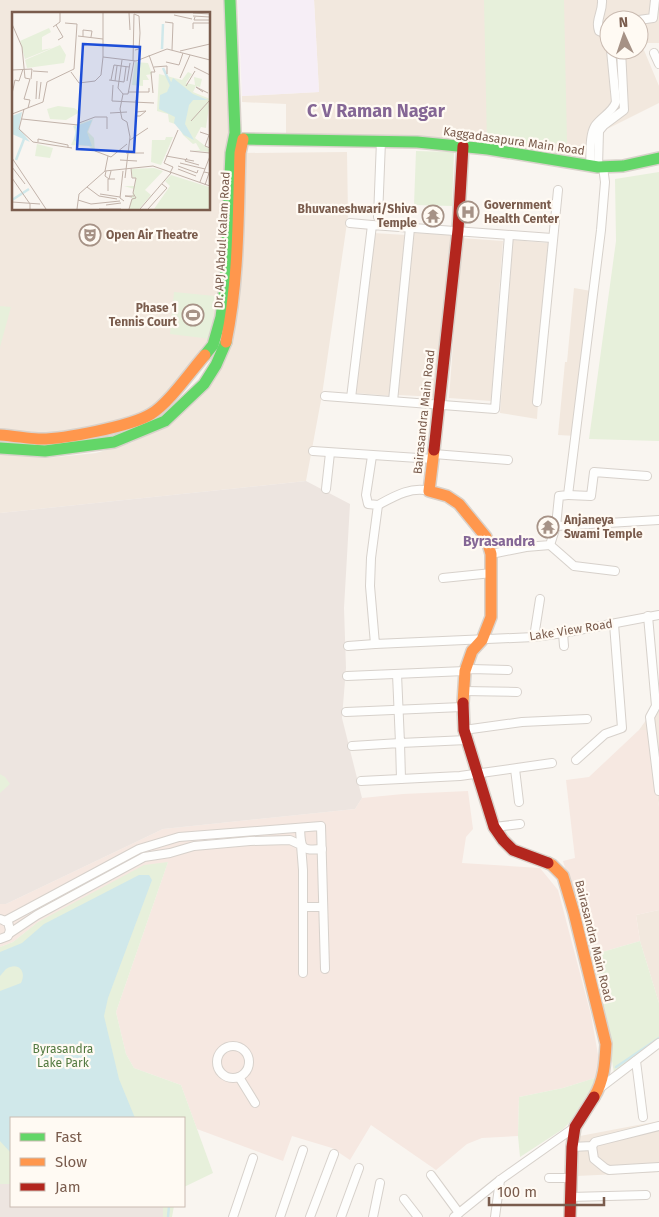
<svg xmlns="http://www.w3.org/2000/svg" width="659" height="1217" viewBox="0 0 659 1217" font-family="'Fira Sans',sans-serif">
	<rect width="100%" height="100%" fill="#f9f5f0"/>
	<!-- residential -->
	<g fill="#f2e8de" fill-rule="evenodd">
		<path d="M0,0H223L229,155L225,248L212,341L165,397L149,412L111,425L41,436L0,433ZM14,14H209V209H14Z"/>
		<path d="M314,0H659V43H641L659,86V103L601,132V157L550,154L426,137L286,133V104L242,102V96L319,92ZM609,20H639V50H609Z"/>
		<polygon points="347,152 348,216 322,395 306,481 0,513 0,452 46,458 96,453 131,443 162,427 189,406 216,378 230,349 235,317 242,153"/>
		<polygon points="373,233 406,235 392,396 355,393"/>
		<polygon points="413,233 453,235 438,397 398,395"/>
		<polygon points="461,238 503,241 491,401 449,398"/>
		<polygon points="513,240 548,243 537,419 500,413"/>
		<polygon points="574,288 591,291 576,436 558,435 565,362 567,362"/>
		<polygon points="659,702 659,807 648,730 639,730"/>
		<polygon points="659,910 659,1003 640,941 636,915"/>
		<polygon points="659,1121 659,1172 577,1176 580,1136"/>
	</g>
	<!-- commercial -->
	<g fill="#f6e8e1">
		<polygon points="639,730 648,730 659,807 659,910 636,915 640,941 592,955 563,861 575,858 566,780 589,777"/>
		<polygon points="468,791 473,829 466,837 462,863 540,868 558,890 591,1015 599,1060 598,1077 563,1088 519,1097 518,1136 482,1138 467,1144 436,1170 371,1125 350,1160 332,1148 292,1136 283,1161 197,1129 181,1085 134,1068 126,1054 116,1012 168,862 38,922 13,942 0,947 0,904 6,904 163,829 355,809 362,798 403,794"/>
	</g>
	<!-- industrial -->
	<g fill="#ede5e0">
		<polygon points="306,481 350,504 344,608 346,668 342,718 362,798 355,809 163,829 6,904 0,904 0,513"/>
		<polygon points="0,1184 11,1184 11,1206 163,1206 163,1217 0,1217"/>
	</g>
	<!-- education -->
	<polygon fill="#f6eef6" points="238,0 314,0 319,92 242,96"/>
	<!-- green -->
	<g fill="#e7f0db">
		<polygon points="484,0 564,0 567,143 487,145"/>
		<polygon points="416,151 454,152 452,206 414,205"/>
		<polygon points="659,172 659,441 589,439 616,241 615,179"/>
		<polygon points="174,292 215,296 211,339 170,334"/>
		<polygon points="0,306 11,307 0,347"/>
		<polygon points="0,774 5,777 10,784 0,793"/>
		<polygon points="168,862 116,1012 126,1054 134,1068 181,1085 213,1173 184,1187 184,1118 11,1118 11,1184 0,1184 0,947 13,942 38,922 144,865"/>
		<polygon points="640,941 659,1003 659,1038 614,1073 599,983 592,955"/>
		<polygon points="598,1077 570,1122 563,1129 520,1157 518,1136 519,1097 563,1088"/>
		<polygon points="163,1206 174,1206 172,1217 163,1217"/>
	</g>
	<!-- water -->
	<path fill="#d0e8ea" d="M139,875H149L152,880L108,998L104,1016L119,1079L135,1118H11V1153L0,1141V991L21,983C27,971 18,961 6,969C4,971 2,974 0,976V952L22,943L44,924Z"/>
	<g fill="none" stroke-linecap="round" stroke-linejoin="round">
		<!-- stream -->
		<g stroke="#d0e8ea" stroke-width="2.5">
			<polyline points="616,1067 659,1038"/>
			<polyline points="168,1217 169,1206"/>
		</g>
		<!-- street casing -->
		<g stroke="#d7d1cb" stroke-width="10">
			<g id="street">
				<path d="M602,0C603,12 595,20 599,31L609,35"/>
				<polyline points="639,20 653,18 655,0"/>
				<polyline points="654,53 659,64"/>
				<path d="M590,166C591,155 589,136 595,126C601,117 612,113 616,102L611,50"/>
				<polyline points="598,167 599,131 604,125 624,110 621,50"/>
				<polyline points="378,217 381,141"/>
				<polyline points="350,223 372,225"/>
				<polyline points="325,396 495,409 509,235"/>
				<polyline points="351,398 372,225 552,238"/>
				<polyline points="393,401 410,228"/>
				<polyline points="537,402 558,190"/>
				<polyline points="313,451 433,459"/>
				<polyline points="434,454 508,460"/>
				<polyline points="372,456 366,495 368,504 378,505 371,558 370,586 375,644 534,637 563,633 659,615"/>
				<polyline points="326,489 330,453"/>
				<polyline points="568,495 591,496 594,472 647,476"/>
				<path d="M378,505C393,497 411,486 429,491"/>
				<polyline points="556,526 659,520"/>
				<polyline points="550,545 574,566 615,571"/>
				<polyline points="491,554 526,547 550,545 556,526 559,496 568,495 601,230 605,182 603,167"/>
				<polyline points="443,578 492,573"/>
				<polyline points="648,616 656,706 650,717 659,791"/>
				<polyline points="563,633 564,646"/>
				<polyline points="534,637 540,599"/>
				<polyline points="348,646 375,644"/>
				<polyline points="397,674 400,743 467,740"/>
				<polyline points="347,676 465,671 471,669 508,670"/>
				<polyline points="463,691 517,692"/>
				<polyline points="346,712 462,707"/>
				<polyline points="464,730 522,722 587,719"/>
				<polyline points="352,746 400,743 401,779"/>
				<polyline points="576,760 605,734 622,728 614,624"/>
				<polyline points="515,769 519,802"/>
				<polyline points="361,781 460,776 552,763"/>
				<polyline points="494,827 520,824"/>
				<path d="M300,828C301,848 300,851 322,849"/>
				<polyline points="303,907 323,907"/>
				<polyline points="0,919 8,922 10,930 8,936 0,939"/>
				<polyline points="5,921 139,849 179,837 321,826 325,969"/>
				<polyline points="10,933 37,915 144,857 170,853 194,846 250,841 290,840 301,845 303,870 303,973"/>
				<circle cx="233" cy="1062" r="16"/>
				<polyline points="636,1061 643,1117"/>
				<polyline points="239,1077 255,1103"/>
				<polyline points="600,1088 659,1043"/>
				<polyline points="592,1146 594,1159 605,1168 609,1170 659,1167"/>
				<polyline points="572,1147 592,1146 595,1142 659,1126"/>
				<polyline points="431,1175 459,1213"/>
				<polyline points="549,1178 572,1178"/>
				<polyline points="570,1197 646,1195"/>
				<polyline points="404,1199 418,1217"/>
				<polyline points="233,1217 253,1158"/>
				<polyline points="280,1217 303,1150"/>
				<polyline points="310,1217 334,1154"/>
				<polyline points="341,1217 359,1168"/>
				<polyline points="373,1217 380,1183"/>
				<polyline points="454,1217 500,1180 575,1127"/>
				<polyline points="495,1217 500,1180"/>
			</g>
		</g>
		<!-- fast casing -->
		<g stroke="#d9d2cb" stroke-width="14">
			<g id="fast">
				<polyline points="243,139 417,142 488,149 598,167 623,166 659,158"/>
				<polyline points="205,355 213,345 221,317 225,287 231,153 235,133 230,0"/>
				<polyline points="0,448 45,451 114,442 165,421 204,384 216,365 226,342"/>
			</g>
		</g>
		<!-- slow casing -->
		<g stroke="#d9d2cb" stroke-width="14">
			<g id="slow">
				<path d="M226,342C239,280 238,216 240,153L243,139"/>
				<path d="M0,435C13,436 26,438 38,439C61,440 132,426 151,414C169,403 190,372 205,355"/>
				<polyline points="434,450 429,491 447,496 459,504 486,537 491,554 491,617 482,640 472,651 465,671 463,703"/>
				<path d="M548,863L552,865L563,876L574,913L606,1044C605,1063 604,1081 594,1097"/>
			</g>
		</g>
		<!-- jam casing -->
		<g stroke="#d9d2cb" stroke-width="14">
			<g id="jam">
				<polyline points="434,450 458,230 463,146"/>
				<polyline points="463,703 464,730 494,827 503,840 513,850 548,863"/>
				<polyline points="570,1217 572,1147 575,1127 594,1097"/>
			</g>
		</g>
		<!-- street -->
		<use href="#street" stroke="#fefefd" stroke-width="8"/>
		<!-- fast -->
		<use href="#fast" stroke="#63d668" stroke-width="11"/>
		<!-- slow -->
		<use href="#slow" stroke="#ff974d" stroke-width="11"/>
		<!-- jam -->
		<use href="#jam" stroke="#b3261e" stroke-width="11"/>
	</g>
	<!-- icons -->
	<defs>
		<g id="hospital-ring" transform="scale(1.125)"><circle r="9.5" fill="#fffaf3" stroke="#a69286" stroke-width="1.5"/><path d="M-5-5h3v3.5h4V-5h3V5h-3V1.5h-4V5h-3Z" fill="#a69286"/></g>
		<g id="temple-ring" transform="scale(1.125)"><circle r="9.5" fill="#fffaf3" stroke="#a69286" stroke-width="1.5"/><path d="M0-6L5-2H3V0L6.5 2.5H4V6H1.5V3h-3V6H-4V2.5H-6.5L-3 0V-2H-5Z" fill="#a69286"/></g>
		<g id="theatre-ring" transform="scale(1.125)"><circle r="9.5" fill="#fffaf3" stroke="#a69286" stroke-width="1.5"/><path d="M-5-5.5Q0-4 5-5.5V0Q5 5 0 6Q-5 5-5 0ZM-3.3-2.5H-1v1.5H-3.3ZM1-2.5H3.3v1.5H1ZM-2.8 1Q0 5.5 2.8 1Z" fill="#a69286"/></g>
		<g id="stadium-ring" transform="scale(1.125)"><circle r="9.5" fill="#fffaf3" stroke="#a69286" stroke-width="1.5"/><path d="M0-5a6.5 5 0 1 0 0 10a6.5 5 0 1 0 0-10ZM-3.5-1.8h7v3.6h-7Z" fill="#a69286"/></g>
	</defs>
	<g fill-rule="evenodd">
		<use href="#hospital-ring" x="468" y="212"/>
		<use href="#temple-ring" x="433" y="216"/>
		<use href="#theatre-ring" x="90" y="235"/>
		<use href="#stadium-ring" x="193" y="315"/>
		<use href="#temple-ring" x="548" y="527"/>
	</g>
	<g text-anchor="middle" stroke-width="4.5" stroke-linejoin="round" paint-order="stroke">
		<!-- street labels -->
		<g font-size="12" fill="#7a5c4d" stroke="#fffaf3">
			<text transform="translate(514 141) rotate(8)" y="4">Kaggadasapura Main Road</text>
			<text transform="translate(222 240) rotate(-87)" y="4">Dr. APJ Abdul Kalam Road</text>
			<text transform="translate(424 412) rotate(-84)" y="4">Bairasandra Main Road</text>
			<text transform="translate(571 630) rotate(-9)" y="4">Lake View Road</text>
			<text transform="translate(594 941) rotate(76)" y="4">Bairasandra Main Road</text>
		</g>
		<!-- poi labels -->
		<g font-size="12" font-weight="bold" fill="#7a5c4d" stroke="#fffaf3" text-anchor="start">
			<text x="484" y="209">Government<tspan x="484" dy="14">Health Center</tspan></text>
			<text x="417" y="213" text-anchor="end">Bhuvaneshwari/Shiva<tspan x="417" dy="14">Temple</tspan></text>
			<text x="106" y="239">Open Air Theatre</text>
			<text x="177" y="312" text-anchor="end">Phase 1<tspan x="177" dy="14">Tennis Court</tspan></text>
			<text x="564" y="524">Anjaneya<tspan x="564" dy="14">Swami Temple</tspan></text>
		</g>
		<!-- park labels -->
		<g font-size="12" fill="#537a41" stroke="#fffaf3">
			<text x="63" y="1053">Byrasandra<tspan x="63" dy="14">Lake Park</tspan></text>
		</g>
		<!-- neighbourhood labels -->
		<g font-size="14" font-weight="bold" fill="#846695" stroke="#fffaf3">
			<text x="499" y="546">Byrasandra</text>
		</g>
		<!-- district labels -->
		<g font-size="18" font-weight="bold" fill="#846695" stroke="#fffaf3">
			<text x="376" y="117">C V Raman Nagar</text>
		</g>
	</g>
	<!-- overview -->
	<g transform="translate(12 12)">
		<rect width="198" height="198" fill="#f9f5f0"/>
		<path d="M37,16L39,20L30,25V38L40,36L13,47L8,29ZM48,33L54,43L52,51L15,56L13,48ZM123,50L136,51L140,62L134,63L137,68H131V74L120,73ZM176,60L180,62L174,71L183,73L182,65L190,67L188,75L184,74L181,80L198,87L194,116L189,115L183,126L197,137V140L179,138H188L184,131L181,132L171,123L166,113L157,110L156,102L145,99L147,62L170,68ZM46,94L62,96L68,100L54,108L38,107L35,97ZM81,107L76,120L82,126L83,140L77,134L59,133L64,122L61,114ZM154,125H161L149,153L139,150L140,128H153ZM25,132L41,136L38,146L23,144ZM142,156L151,159L133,178L139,183L127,197H117L122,177L112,174H123L124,166H121L119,157ZM159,163L197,175V197H142L158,174L153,169Z" fill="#e7f0db"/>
		<path d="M161,66L181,82L196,88H181L177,93L173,112L182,128L172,123L162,111L163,105L147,97L148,83L155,80ZM10,100L7,116L18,130L0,122V104ZM80,108L75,120L80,134L68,133L62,128L64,117L62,115Z" fill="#d0e8ea"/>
		<path fill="none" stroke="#d0e8ea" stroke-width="2.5" d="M150,37L151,12M151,56L159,73M4,148L12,127M0,188L17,177"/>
		<path fill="none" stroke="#c2b3aa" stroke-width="1" d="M91,1V45L124,49L155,37L198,48M117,1L118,18M181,1L198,2M162,3L180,7M181,4L198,5M183,5L182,8H198M153,10L161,11L160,38M0,12L10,35L13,66L18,67L12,87L18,88L16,96M44,13L51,25L46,28M41,15L48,10V1M181,17V11H198M66,24L91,27M71,25V18L80,19L79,25M168,39L198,32M137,43L143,60H139L141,81M110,48L106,76L111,82L108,97L110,107L115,110L118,125L113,166M121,49L122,2L127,4L128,21L127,37L123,38M154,50L167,53L171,41M142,55L155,54V62M182,55L198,63M0,58L20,57L19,67M21,59L36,60M59,60L67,71L83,69L89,63L91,45M168,66L178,43M97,68L112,70L114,55M99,68L102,53L117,55M103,69L105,54M115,69L118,51M101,73L100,89L142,91M174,74L183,59M116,80H137V76M191,80L184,75L196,81M0,82L3,68L7,69L11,57M111,82H116L117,77L122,49M24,87L25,69M27,87L29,70M124,88V104H128M12,97L7,117L21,130L60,136M124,100L134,99L128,104M98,101L115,100M0,102L31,90L35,70L62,57L65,12L53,11M10,107L66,113M179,109L197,89M67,111L83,105H95V117M188,120L197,123L193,134L198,136M118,128L136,116M26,130V127L56,133V136M83,139L99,145L115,132M178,139L198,141M114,141H132M154,144L182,149M0,146L34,197M175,146L173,149L187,153M108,148L125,149M168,151L193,157M166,154L185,161L186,158M0,155L13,172M166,157L184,164M93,159L96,144M94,159L93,164L97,167L99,159M111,159L108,186L112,189M192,160L197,161L193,173M158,161L161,155L152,151L166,118M0,166L18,192V197M188,170L198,144M75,175L87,184L105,187M96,179V167H103M88,182L108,185M120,185L113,184H122M66,188L79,192L108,189M0,190L28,192M94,193L109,191M65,197L67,182L93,159L141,154L198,174M87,197H109M117,197L120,187L124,186L121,181L124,166H120L119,156M128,197L159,161M136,197L155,176L150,172"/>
		<path fill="#1d4ed8" fill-opacity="0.15" stroke="#1d4ed8" stroke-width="2.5" d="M71,32L128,35L122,140L65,137Z"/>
		<rect width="198" height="198" fill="none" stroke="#7a5c4d" stroke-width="2.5"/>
	</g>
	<!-- legend -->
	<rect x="10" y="1117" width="175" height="90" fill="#fffaf3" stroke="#cabbb1"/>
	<rect x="20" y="1133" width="25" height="8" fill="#63d668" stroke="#cabbb1"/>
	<text x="55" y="1142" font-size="15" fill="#7a5c4d">Fast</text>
	<rect x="20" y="1158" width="25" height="8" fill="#ff974d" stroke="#cabbb1"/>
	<text x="55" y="1167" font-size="15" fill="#7a5c4d">Slow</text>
	<rect x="20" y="1183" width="25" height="8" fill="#b3261e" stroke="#cabbb1"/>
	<text x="55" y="1192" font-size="15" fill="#7a5c4d">Jam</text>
	<!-- north arrow -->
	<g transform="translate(624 35) rotate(357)"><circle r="24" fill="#fffaf3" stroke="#cabbb1"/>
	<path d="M0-4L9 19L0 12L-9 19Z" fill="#a69286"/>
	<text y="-8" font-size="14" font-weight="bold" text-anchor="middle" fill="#7a5c4d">N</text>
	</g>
	<!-- scale -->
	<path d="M489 1197v8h115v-8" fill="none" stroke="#7a5c4d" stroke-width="2.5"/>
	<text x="497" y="1197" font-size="15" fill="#7a5c4d" stroke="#fffaf3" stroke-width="4" paint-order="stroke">100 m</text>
</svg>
